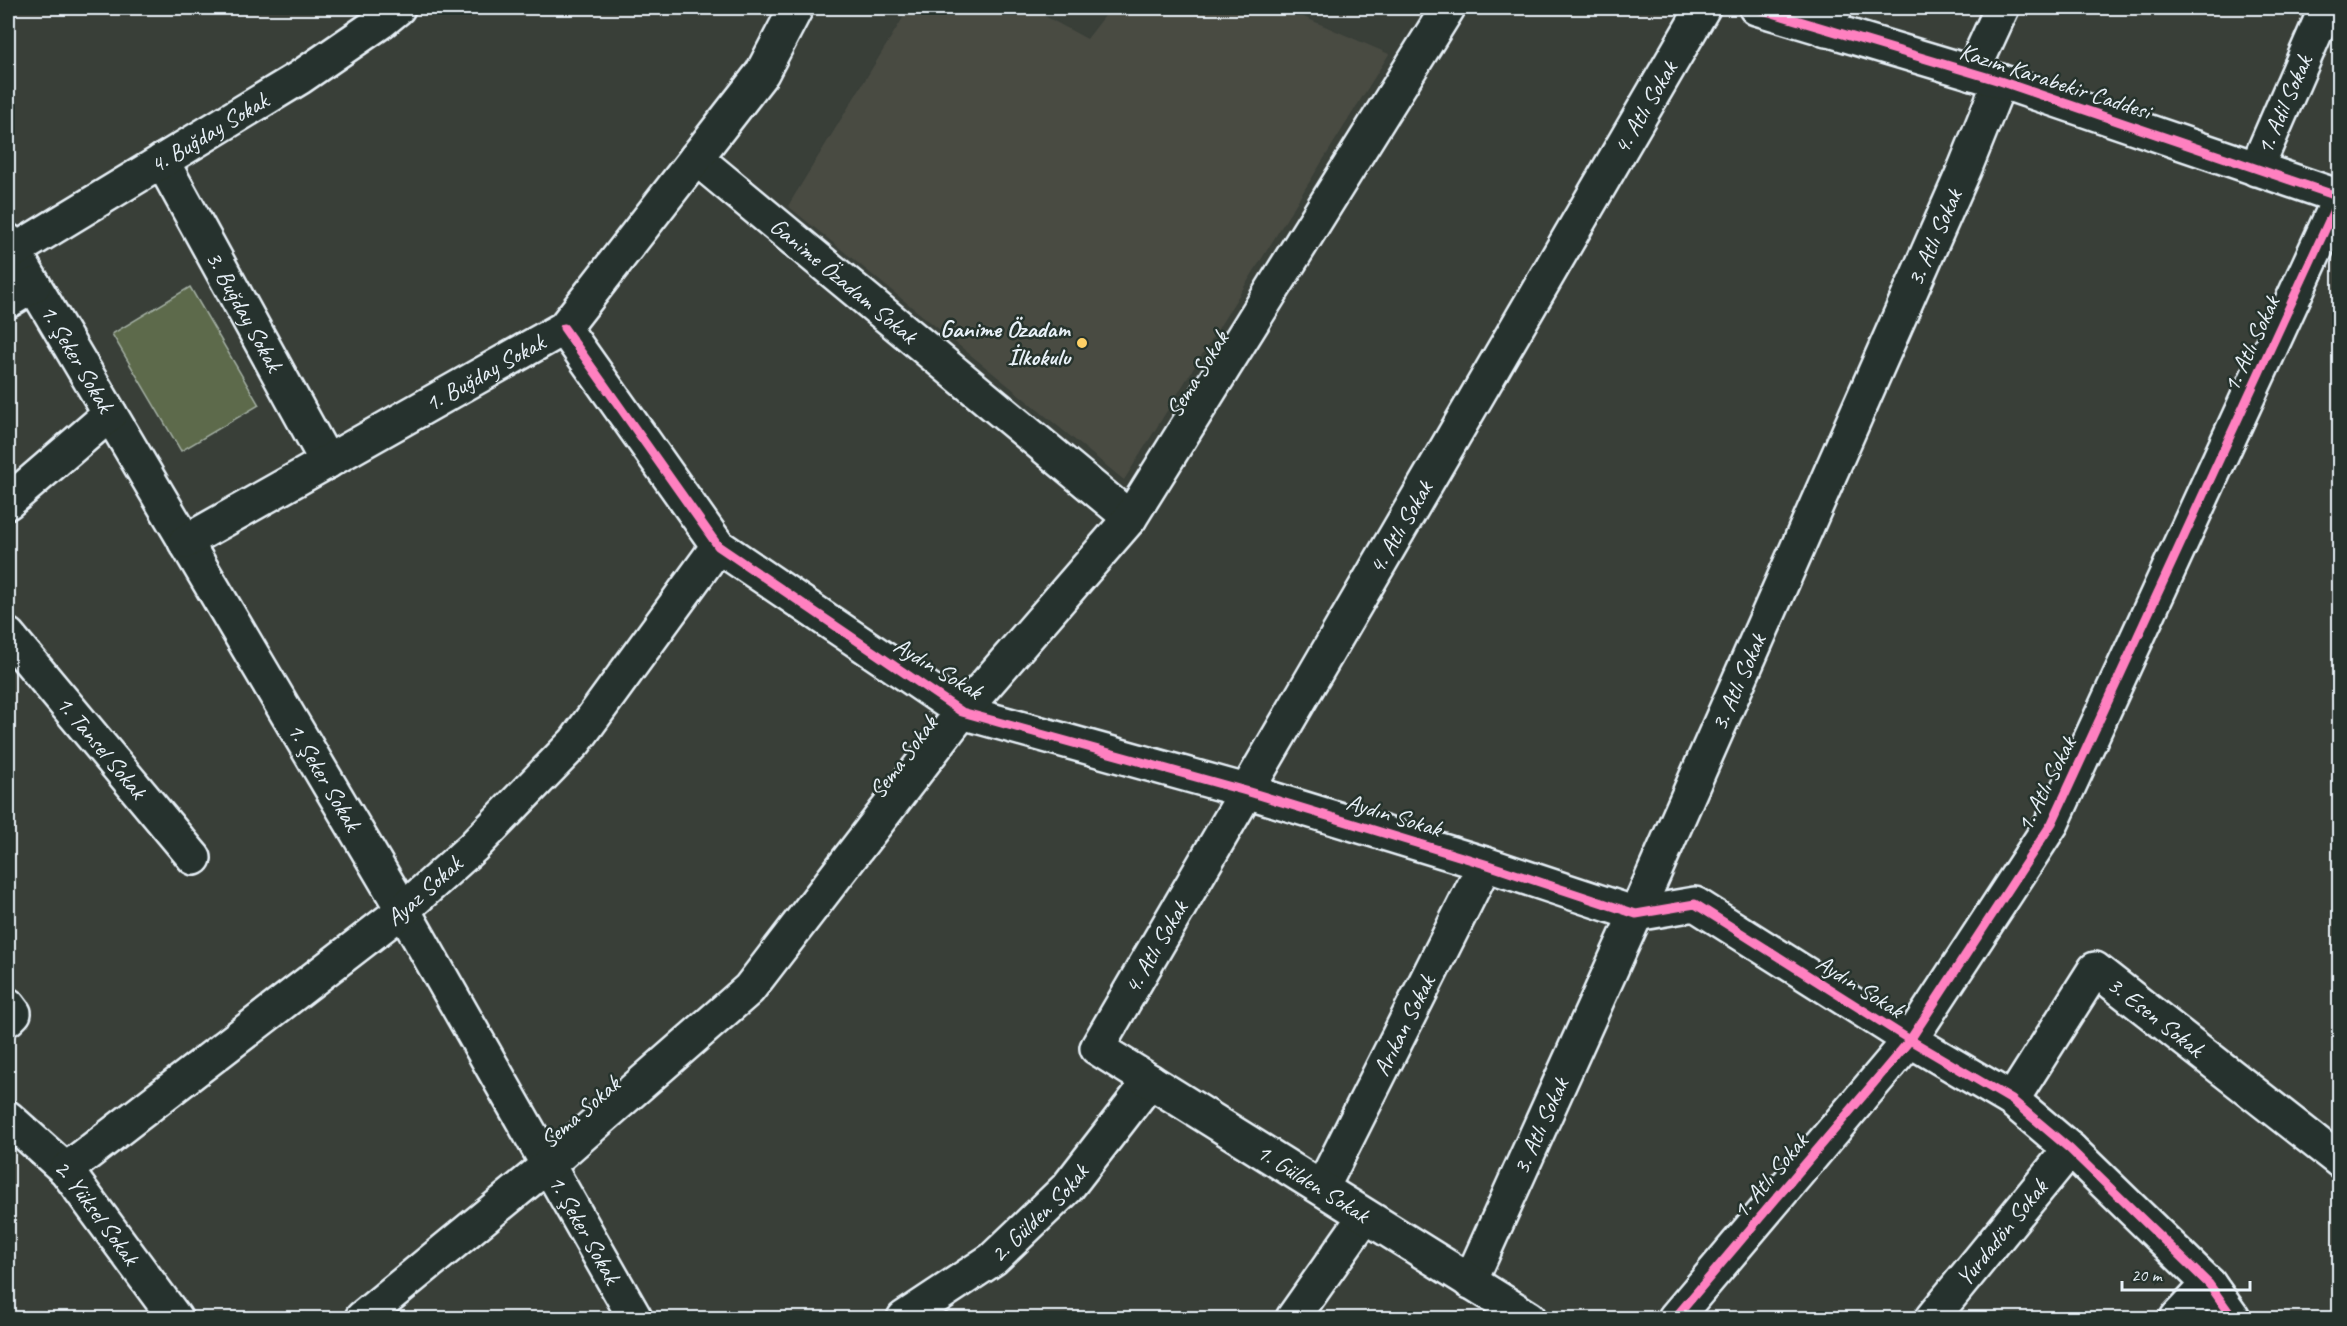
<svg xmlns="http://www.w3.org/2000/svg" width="2347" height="1326" viewBox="0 0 2347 1326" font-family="Caveat,sans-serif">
	<rect width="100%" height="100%" fill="#393f38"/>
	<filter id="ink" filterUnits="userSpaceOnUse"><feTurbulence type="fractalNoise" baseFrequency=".0167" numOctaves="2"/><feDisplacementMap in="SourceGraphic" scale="12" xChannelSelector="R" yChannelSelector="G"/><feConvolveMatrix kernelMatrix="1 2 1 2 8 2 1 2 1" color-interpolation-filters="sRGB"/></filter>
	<g filter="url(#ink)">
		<!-- built -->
		<polygon fill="#494b43" points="909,8 1030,8 1087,39 1111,8 1283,8 1389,54 1124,480 788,206"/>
		<!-- green -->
		<polygon fill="#5d6a4b" stroke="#a2aea2" stroke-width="1.5" points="190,287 259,405 181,451 112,334"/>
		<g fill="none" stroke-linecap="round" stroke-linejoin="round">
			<!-- street casing -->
			<g stroke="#e8f1f8" stroke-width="38">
				<g id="street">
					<polyline points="1826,30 1835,8"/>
					<polyline points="1972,73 2002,8"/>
					<path id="s1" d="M696,158L1130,518"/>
					<path id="s2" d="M162,161L327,462"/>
					<path id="s3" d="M2256,169L2326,8"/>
					<path id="s4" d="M8,241L403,910L635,1318"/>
					<path id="s5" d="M14,251L299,78L382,21L398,8"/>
					<polyline points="8,301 34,285"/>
					<polyline points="564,328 718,546 962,712 1246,791 1485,864 1636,914 1695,904 1910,1040 2012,1100 2070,1149 2209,1284 2233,1318"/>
					<polyline points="8,502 110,414"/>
					<path id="s6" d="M185,542L564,328L762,73L796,8"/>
					<path id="s7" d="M8,635L194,858"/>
					<polyline points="8,1005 14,1013 8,1019"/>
					<path id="s8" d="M2012,1100L2095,969L2340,1161"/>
					<path id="s9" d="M8,1118L66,1170L175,1318"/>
					<path id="s10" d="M66,1170L403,910L473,847L575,742L718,546"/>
					<path id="s11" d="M1322,1188L1485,864"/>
					<path id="s12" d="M1470,1282L1636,914L1965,168L2000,81"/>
					<polyline points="362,1318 548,1165 749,989 962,712 1130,518 1448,8"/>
					<path id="s13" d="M904,1318L993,1259L1067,1188L1150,1081"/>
					<polyline points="1293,1318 1365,1216"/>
					<path id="s14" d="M1529,1318L1097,1048L1703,8"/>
					<polyline points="1675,1318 1910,1040 2052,823 2340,197"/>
					<path id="s15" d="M1932,1318L2070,1149"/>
					<polyline points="2177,1318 2209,1284"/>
				</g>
			</g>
			<!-- secondary casing -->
			<g stroke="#e8f1f8" stroke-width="38">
				<polyline id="secondary" points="1756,8 2000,81 2340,197"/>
			</g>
			<!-- street -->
			<use href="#street" stroke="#26332d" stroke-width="33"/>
			<!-- secondary -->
			<use href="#secondary" stroke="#26332d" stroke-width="33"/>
			<!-- cycleway casing -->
			<g stroke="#26332d" stroke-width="13">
				<g id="cycleway">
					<polyline points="564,328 718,546 962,712 1246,791 1485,864 1636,914 1695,904 1910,1040 2012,1100 2070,1149 2209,1284 2233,1318"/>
					<polyline points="1675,1318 1910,1040 2052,823 2340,197 2000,81 1756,8"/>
				</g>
			</g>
			<!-- cycleway -->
			<use href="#cycleway" stroke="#ff80c0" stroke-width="9"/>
		</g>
	</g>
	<!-- markers -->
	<circle fill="#ffd166" stroke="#26332d" stroke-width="2" cx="1082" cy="343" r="6"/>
	<g text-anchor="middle" stroke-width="5" stroke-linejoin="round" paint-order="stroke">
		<!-- street labels -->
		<g font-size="24" fill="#e8f1f8" stroke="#26332d">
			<text transform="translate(2055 81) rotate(18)" y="8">Kazım Karabekir Caddesi</text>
			<text dy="8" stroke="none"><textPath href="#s3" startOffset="70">1. Adil Sokak</textPath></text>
			<text dy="8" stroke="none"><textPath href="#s14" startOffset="1598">4. Atlı Sokak</textPath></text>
			<text dy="8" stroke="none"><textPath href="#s5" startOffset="228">4. Buğday Sokak</textPath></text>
			<text dy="8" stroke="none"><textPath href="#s12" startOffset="1143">3. Atlı Sokak</textPath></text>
			<text dy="8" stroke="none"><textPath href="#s1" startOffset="192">Ganime Özadam Sokak</textPath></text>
			<text dy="8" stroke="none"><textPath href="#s2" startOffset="171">3. Buğday Sokak</textPath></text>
			<text transform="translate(2251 344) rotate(-65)" y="8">1. Atlı Sokak</text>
			<text dy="8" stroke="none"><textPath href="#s4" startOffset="136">1. Şeker Sokak</textPath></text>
			<text dy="8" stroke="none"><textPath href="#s6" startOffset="344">1. Buğday Sokak</textPath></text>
			<text transform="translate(1197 374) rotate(-58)" y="8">Sema Sokak</text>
			<text dy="8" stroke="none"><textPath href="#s14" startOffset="1112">4. Atlı Sokak</textPath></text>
			<text transform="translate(938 668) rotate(31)" y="8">Aydın Sokak</text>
			<text dy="8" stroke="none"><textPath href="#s12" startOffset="657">3. Atlı Sokak</textPath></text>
			<text dy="8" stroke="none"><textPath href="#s7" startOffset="146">1. Tansel Sokak</textPath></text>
			<text transform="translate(903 757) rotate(-53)" y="8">Sema Sokak</text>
			<text dy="8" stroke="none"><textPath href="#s4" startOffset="622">1. Şeker Sokak</textPath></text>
			<text transform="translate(2046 784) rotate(-63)" y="8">1. Atlı Sokak</text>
			<text transform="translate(1394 815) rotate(17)" y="8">Aydın Sokak</text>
			<text dy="8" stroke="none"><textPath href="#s10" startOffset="454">Ayaz Sokak</textPath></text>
			<text dy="8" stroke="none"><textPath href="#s14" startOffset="626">4. Atlı Sokak</textPath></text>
			<text transform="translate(1860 986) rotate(32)" y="8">Aydın Sokak</text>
			<text dy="8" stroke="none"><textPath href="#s8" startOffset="232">3. Esen Sokak</textPath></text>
			<text dy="8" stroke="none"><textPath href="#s11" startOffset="182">Arıkan Sokak</textPath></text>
			<text transform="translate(580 1112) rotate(-41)" y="8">Sema Sokak</text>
			<text dy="8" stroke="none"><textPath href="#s12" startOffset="171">3. Atlı Sokak</textPath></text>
			<text transform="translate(1770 1176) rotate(-50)" y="8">1. Atlı Sokak</text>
			<text transform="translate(1313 1183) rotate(32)" y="8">1. Gülden Sokak</text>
			<text dy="8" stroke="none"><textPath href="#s13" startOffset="172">2. Gülden Sokak</textPath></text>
			<text dy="8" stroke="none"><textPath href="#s9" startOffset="130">2. Yüksel Sokak</textPath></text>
			<text dy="8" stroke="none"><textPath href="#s4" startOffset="1144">1. Şeker Sokak</textPath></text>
			<text dy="8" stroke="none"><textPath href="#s15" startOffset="110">Yurdadön Sokak</textPath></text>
		</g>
		<!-- poi labels -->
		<g font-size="24" font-weight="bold" fill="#e8f1f8" stroke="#26332d" text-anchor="end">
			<text x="1070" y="337">Ganime Özadam<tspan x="1070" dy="28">İlkokulu</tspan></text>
		</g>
	</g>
	<!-- margin -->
	<rect width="2347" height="1326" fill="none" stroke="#26332d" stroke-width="30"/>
	<rect x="15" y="15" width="2317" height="1296" fill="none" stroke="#e8f1f8" stroke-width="2" filter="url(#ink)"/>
	<!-- scale -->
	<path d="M2122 1281v9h128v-9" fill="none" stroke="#e8f1f8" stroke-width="3"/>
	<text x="2131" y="1281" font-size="18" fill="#e8f1f8" stroke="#26332d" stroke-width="4.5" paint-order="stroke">20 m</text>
</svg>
